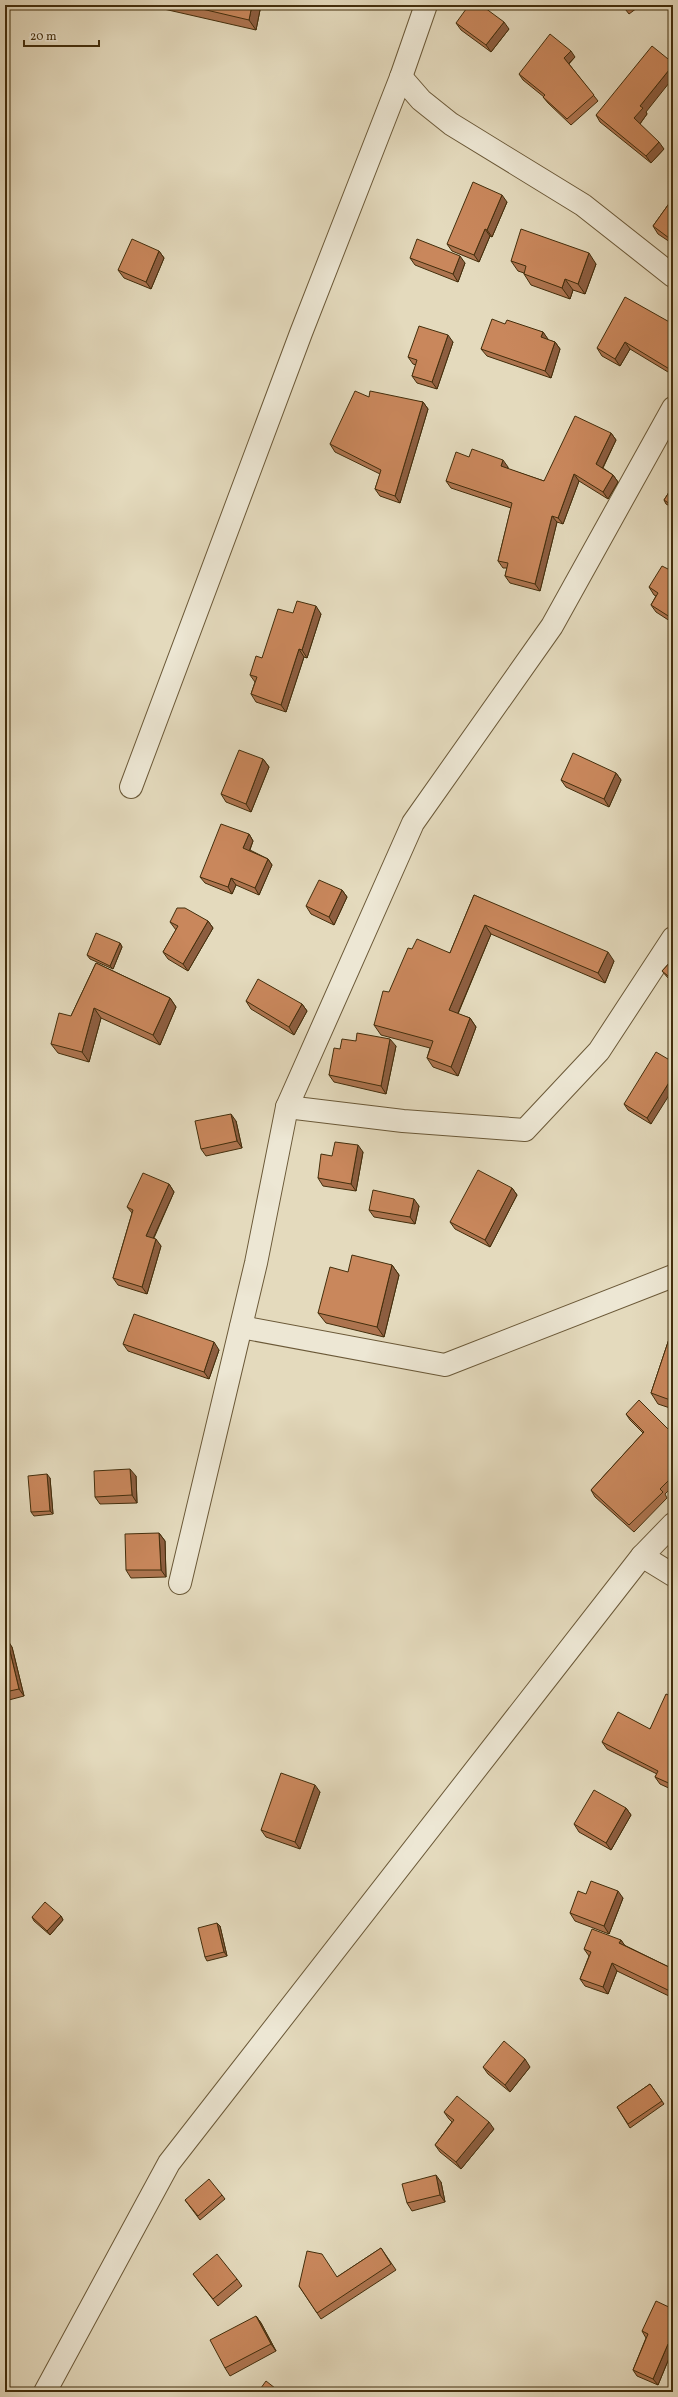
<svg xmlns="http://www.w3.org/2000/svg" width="678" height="2397" viewBox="0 0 678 2397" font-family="Vollkorn,serif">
	<rect width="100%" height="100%" fill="#e4dabd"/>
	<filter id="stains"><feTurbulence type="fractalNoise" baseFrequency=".005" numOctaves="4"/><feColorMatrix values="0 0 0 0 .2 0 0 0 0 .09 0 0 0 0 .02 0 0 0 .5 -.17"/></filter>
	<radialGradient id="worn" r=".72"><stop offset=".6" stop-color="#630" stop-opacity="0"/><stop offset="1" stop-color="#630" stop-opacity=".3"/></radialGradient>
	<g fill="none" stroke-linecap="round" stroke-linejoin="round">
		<!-- minor casing -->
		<g stroke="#6b5938" stroke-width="24">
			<g id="minor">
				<polyline points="401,77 421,100 451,124 583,205 673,276"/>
				<polyline points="131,787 301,333 401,77 426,5"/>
				<polyline points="287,1107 403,1121 525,1130 599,1051 673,938"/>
				<polyline points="241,1327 445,1365 673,1276"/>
				<polyline points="642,1556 673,1575"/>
				<polyline points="180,1583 256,1263 287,1107 413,823 552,626 673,408"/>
				<polyline points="45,2392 169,2163 642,1556 673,1524"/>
			</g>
		</g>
		<!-- minor -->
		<use href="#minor" stroke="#ede7d4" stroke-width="22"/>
	</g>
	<!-- wall -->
	<g fill="#ad744f" stroke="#432e0c">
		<polygon points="66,5 104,5 104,8 67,6"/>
		<polygon points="154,5 261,5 256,30 155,7"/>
		<polygon points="622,5 641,5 629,14"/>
		<polygon points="456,23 509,29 491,52 461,30"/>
		<polygon points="575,57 569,64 598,101 571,125 548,103 543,97 544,97 523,80 519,74"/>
		<polygon points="646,112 647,114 640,124 664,149 651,163 600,122 596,115"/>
		<polygon points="673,198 673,244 658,234 653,226"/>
		<polygon points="507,202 492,237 490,236 479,262 452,251 447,244"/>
		<polygon points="159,251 164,258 151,289 124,278 118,270"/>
		<polygon points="410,258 465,263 458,282 415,265"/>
		<polygon points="511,261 596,264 585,294 573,290 570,299 531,285 524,274 524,273 518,271"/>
		<polygon points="505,324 543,332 548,340 555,342 560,349 551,378 487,356 481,349"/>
		<polygon points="673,324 673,375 630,349 620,366 602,356 597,348"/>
		<polygon points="453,342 437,389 417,383 412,376 416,365 413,364 408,357"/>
		<polygon points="369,397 423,402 428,409 400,503 380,496 375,489 380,474 335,452 330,444"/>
		<polygon points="611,433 616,440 603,468 613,475 618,482 608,499 579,481 563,524 557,522 540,591 510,583 505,576 507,568 503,568 498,561 511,508 451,488 446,481 469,457 508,467 508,469 544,481"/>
		<polygon points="673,486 673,508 666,504 664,500"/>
		<polygon points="673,565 673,623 656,612 651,605 656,596 654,595 649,587 670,570"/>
		<polygon points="293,613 321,614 307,658 304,657 286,712 256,702 251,694 255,682 250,675 262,658"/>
		<polygon points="263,759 269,767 251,812 226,802 221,794"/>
		<polygon points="616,773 621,780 609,807 566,787 561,780"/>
		<polygon points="249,834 253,841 250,850 268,859 272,865 259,895 236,885 232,894 205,883 200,877"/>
		<polygon points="342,890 347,897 334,925 311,914 306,906"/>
		<polygon points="474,895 614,961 605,983 491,934 458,1014 470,1018 476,1027 458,1076 433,1067 427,1058 430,1048 381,1035 374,1025 412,949 450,953"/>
		<polygon points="208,921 213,928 188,971 168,959 163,952 176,930 170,922"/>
		<polygon points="120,943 122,947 113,969 90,959 87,955"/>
		<polygon points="673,959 673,983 668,978 662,971"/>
		<polygon points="96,963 170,998 176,1007 160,1045 101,1018 89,1062 58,1053 51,1044 71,1016"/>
		<polygon points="246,1001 302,1004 307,1011 294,1035 251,1009"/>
		<polygon points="356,1041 396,1046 386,1094 334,1082 329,1075 340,1049"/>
		<polygon points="673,1062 651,1124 628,1110 624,1104"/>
		<polygon points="236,1121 242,1148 206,1156 201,1149"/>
		<polygon points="363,1152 356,1191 323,1186 318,1178 332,1156"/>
		<polygon points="169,1184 174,1192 154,1238 161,1246 147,1294 118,1285 113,1278 132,1213 127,1207"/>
		<polygon points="512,1188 517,1195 490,1247 455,1229 450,1222"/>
		<polygon points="419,1206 415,1224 374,1217 369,1210"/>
		<polygon points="392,1265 399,1275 384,1337 326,1323 318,1313 348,1272"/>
		<polygon points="673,1327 673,1409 658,1404 651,1393"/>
		<polygon points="123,1344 219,1350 209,1379 128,1351"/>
		<polygon points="626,1414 673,1434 673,1486 665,1494 667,1498 634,1532 595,1497 591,1490 643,1433 630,1420"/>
		<polygon points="136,1476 137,1503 100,1504 95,1497"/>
		<polygon points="50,1478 53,1514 34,1516 31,1512"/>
		<polygon points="159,1533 165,1541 166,1577 131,1578 126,1570"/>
		<polygon points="5,1640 12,1647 24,1696 5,1701"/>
		<polygon points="673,1697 673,1790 660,1784 655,1777 657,1774 607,1749 602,1742 650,1729"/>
		<polygon points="320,1792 300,1849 266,1837 261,1830"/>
		<polygon points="626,1808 631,1815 611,1850 579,1832 574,1824"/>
		<polygon points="586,1894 623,1898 609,1934 575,1921 570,1913"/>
		<polygon points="61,1916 63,1920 50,1935 34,1921 32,1917"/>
		<polygon points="220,1926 227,1956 207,1961 205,1957"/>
		<polygon points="621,1940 624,1945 673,1969 673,1998 617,1971 608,1994 585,1986 580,1979 589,1956 584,1949"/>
		<polygon points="483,2067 530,2067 510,2092 488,2074"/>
		<polygon points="650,2084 664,2104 630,2128 617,2107"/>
		<polygon points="444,2112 494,2129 461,2169 440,2152 435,2145 452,2122 449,2119"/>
		<polygon points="441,2182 445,2202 412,2211 407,2203"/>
		<polygon points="222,2195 225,2199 200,2220 185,2200"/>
		<polygon points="381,2248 396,2270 321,2319 299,2286 337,2277"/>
		<polygon points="193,2274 237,2279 242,2286 218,2306"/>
		<polygon points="673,2309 673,2351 672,2351 658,2385 637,2376 633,2370 646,2338 642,2331"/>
		<polygon points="256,2316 261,2323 276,2351 230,2376 225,2368"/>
	</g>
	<!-- shaded-wall -->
	<g fill="#8d5e40" stroke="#432e0c">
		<polygon points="252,5 261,5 256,30 249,20"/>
		<polygon points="504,22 509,29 491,52 486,45"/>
		<polygon points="571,51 575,57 568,64 564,58"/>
		<polygon points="673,65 673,78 646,112 647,114 639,125 634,118 640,106"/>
		<polygon points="659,142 664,149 651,163 646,156"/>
		<polygon points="502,195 507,202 492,237 487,230"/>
		<polygon points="485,229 490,236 479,262 474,255"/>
		<polygon points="159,251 164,258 151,289 146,282"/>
		<polygon points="589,253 596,264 585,294 578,284"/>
		<polygon points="460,256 465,263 458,282 453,274"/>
		<polygon points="565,279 573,290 570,299 562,288"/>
		<polygon points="543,332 548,339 546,345 541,337"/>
		<polygon points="448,335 453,342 437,389 432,382"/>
		<polygon points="555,342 560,349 551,378 545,371"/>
		<polygon points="625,342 630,349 620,366 615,359"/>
		<polygon points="673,366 673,373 671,370"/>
		<polygon points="423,402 428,409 400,503 395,496"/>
		<polygon points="611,433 616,440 601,471 596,464"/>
		<polygon points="503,460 508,467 506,473 501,466"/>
		<polygon points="574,474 579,481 563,524 558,518"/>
		<polygon points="613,475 618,482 608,499 603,492"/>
		<polygon points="552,516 557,522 540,591 535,584"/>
		<polygon points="316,606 321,614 307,658 302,650"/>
		<polygon points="299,649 304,657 286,712 281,705"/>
		<polygon points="263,759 269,767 251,812 246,804"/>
		<polygon points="616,773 621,780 609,807 604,799"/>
		<polygon points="249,834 253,841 248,854 243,848"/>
		<polygon points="268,859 272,865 259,895 255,888"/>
		<polygon points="231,878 236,885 232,894 228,887"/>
		<polygon points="342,890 347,897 334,925 329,917"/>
		<polygon points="208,921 213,928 188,971 183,964"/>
		<polygon points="485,925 491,934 455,1020 449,1010"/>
		<polygon points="120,943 122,947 113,969 110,966"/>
		<polygon points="608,952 614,961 605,983 598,973"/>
		<polygon points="170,998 176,1007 160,1045 153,1035"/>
		<polygon points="302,1004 307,1011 294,1035 289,1027"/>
		<polygon points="94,1008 101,1018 89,1062 82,1052"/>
		<polygon points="470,1018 476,1027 458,1076 451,1067"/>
		<polygon points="390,1039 396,1046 386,1094 381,1086"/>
		<polygon points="673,1076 673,1089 651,1124 647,1118"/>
		<polygon points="231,1114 236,1121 242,1148 237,1141"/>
		<polygon points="358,1145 363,1152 356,1191 351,1184"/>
		<polygon points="169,1184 174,1192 151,1243 146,1236"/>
		<polygon points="512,1188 517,1195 490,1247 485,1240"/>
		<polygon points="414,1199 419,1206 415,1224 410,1217"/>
		<polygon points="156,1239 161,1246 147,1294 142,1287"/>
		<polygon points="392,1265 399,1275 384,1337 377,1327"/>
		<polygon points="214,1342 219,1350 209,1379 204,1372"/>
		<polygon points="130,1469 136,1476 137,1503 132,1495"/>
		<polygon points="47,1474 50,1478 53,1514 50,1511"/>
		<polygon points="159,1533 165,1541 166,1577 161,1570"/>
		<polygon points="7,1639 12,1647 24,1696 19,1689"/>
		<polygon points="315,1785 320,1792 300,1849 295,1842"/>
		<polygon points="626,1808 631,1815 611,1850 606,1843"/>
		<polygon points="618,1891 623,1898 609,1934 604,1926"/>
		<polygon points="61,1916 63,1920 50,1935 47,1931"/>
		<polygon points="217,1923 220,1926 227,1956 224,1952"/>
		<polygon points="621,1940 626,1947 619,1943"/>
		<polygon points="612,1963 617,1971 608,1994 603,1987"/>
		<polygon points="525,2059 530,2067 510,2092 505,2085"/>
		<polygon points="489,2122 494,2129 461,2169 456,2162"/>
		<polygon points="436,2175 441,2182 445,2202 440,2195"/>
		<polygon points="256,2316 261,2323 276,2351 271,2344"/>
		<polygon points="668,2344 672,2351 658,2385 653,2379"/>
	</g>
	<!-- building -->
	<g fill="#c9875c" stroke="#432e0c">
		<polygon points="185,5 252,5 249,20"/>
		<polygon points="469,5 481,5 504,22 486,45 456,23"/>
		<polygon points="550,34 571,51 564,58 594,95 567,119 543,97 545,95 519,74"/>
		<polygon points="652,46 673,63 673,65 640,106 643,108 634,118 659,142 646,156 596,115"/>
		<polygon points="473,182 502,195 487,230 485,229 474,255 447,244"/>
		<polygon points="673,198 673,241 653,226"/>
		<polygon points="521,229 589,253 578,284 565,279 562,288 524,274 526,266 511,261"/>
		<polygon points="132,239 159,251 146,282 118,270"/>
		<polygon points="417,239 460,256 453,274 410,258"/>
		<polygon points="625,297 673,324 673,366 671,370 625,342 615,359 597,348"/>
		<polygon points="492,319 505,324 507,320 543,332 541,337 555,342 545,371 481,349"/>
		<polygon points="419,326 448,335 432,382 412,376 417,360 408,357"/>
		<polygon points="355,391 369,397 370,391 423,402 395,496 375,489 381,470 330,444"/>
		<polygon points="575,416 611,433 596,464 613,475 603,492 574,474 558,518 552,516 535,584 505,576 508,563 498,561 512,503 446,481 456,452 469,457 472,449 503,460 501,466 544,481"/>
		<polygon points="673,486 673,506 664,500"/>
		<polygon points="673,565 673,619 651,605 658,593 649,587 662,566 670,570"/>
		<polygon points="297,601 316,606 302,650 299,649 281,705 251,694 257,677 250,675 256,656 262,658 278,609 293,613"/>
		<polygon points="239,750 263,759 246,804 221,794"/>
		<polygon points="573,753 616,773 604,799 561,780"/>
		<polygon points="221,824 249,834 243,848 268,859 255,888 231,878 228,887 200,877"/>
		<polygon points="319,880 342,890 329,917 306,906"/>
		<polygon points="474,895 608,952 598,973 485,925 449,1010 470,1018 451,1067 427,1058 433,1041 374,1025 383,991 389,992 408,948 412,949 417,939 450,953"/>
		<polygon points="177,908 185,908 208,921 183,964 163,952 178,926 170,922"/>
		<polygon points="96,933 120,943 110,966 87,955"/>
		<polygon points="673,959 673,980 662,971"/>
		<polygon points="96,963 170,998 153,1035 94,1008 82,1052 51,1044 59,1013 71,1016"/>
		<polygon points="258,979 302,1004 289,1027 246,1001"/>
		<polygon points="357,1033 390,1039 381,1086 329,1075 334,1048 340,1049 342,1039 356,1041"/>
		<polygon points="656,1052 673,1062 673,1076 647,1118 624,1104"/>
		<polygon points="231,1114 237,1141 201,1149 195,1121"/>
		<polygon points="335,1142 358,1145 351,1184 318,1178 321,1154 332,1156"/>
		<polygon points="478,1170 512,1188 485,1240 450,1222"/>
		<polygon points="143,1173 169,1184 146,1236 156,1239 142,1287 113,1278 133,1210 127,1207"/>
		<polygon points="373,1190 414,1199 410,1217 369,1210"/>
		<polygon points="352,1255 392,1265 377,1327 318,1313 330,1267 348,1272"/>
		<polygon points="134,1314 214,1342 204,1372 123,1344"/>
		<polygon points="673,1327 673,1401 651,1393"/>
		<polygon points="639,1400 673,1434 673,1476 660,1489 663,1492 629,1525 591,1490 644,1432 626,1414"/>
		<polygon points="130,1469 132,1495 95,1497 94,1471"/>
		<polygon points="47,1474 50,1511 31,1512 28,1476"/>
		<polygon points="159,1533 161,1570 126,1570 125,1534"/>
		<polygon points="7,1639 19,1689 5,1692 5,1640"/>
		<polygon points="666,1694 673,1697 673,1785 655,1777 658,1771 602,1742 618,1712 650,1729"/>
		<polygon points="281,1773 315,1785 295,1842 261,1830"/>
		<polygon points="594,1790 626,1808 606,1843 574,1824"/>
		<polygon points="591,1881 618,1891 604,1926 570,1913 578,1891 586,1894"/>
		<polygon points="45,1902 61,1916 47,1931 32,1917"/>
		<polygon points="217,1923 224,1952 205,1957 198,1928"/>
		<polygon points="592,1929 621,1940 619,1943 673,1969 673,1990 672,1992 612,1963 603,1987 580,1979 591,1952 584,1949"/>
		<polygon points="504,2041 525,2059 505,2085 483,2067"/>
		<polygon points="650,2084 662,2101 628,2124 617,2107"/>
		<polygon points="457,2096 489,2122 456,2162 435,2145 454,2120 444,2112"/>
		<polygon points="436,2175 440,2195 407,2203 402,2184"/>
		<polygon points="209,2179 222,2195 198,2216 185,2200"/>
		<polygon points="381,2248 391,2264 317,2313 299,2286 307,2251 322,2254 337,2277"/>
		<polygon points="217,2254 237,2279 213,2299 193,2274"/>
		<polygon points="656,2301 673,2309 673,2347 668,2344 653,2379 633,2370 648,2334 642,2331"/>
		<polygon points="256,2316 271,2344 225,2368 210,2340"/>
		<polygon points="266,2381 280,2392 258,2392"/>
	</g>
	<!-- margin -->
	<rect width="678" height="2397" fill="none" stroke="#e4dabd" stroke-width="20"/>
	<rect x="6" y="6" width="666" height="2385" fill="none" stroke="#432e0c" stroke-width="2"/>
	<rect x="10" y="10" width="658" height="2377" fill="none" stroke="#432e0c"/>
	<!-- scale -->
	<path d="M24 40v6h75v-6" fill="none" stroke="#432e0c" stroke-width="2"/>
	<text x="30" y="40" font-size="12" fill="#432e0c" stroke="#ede7d4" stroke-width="3" paint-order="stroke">20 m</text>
	<rect width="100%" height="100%" filter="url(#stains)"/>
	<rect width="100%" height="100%" fill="url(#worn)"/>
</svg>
